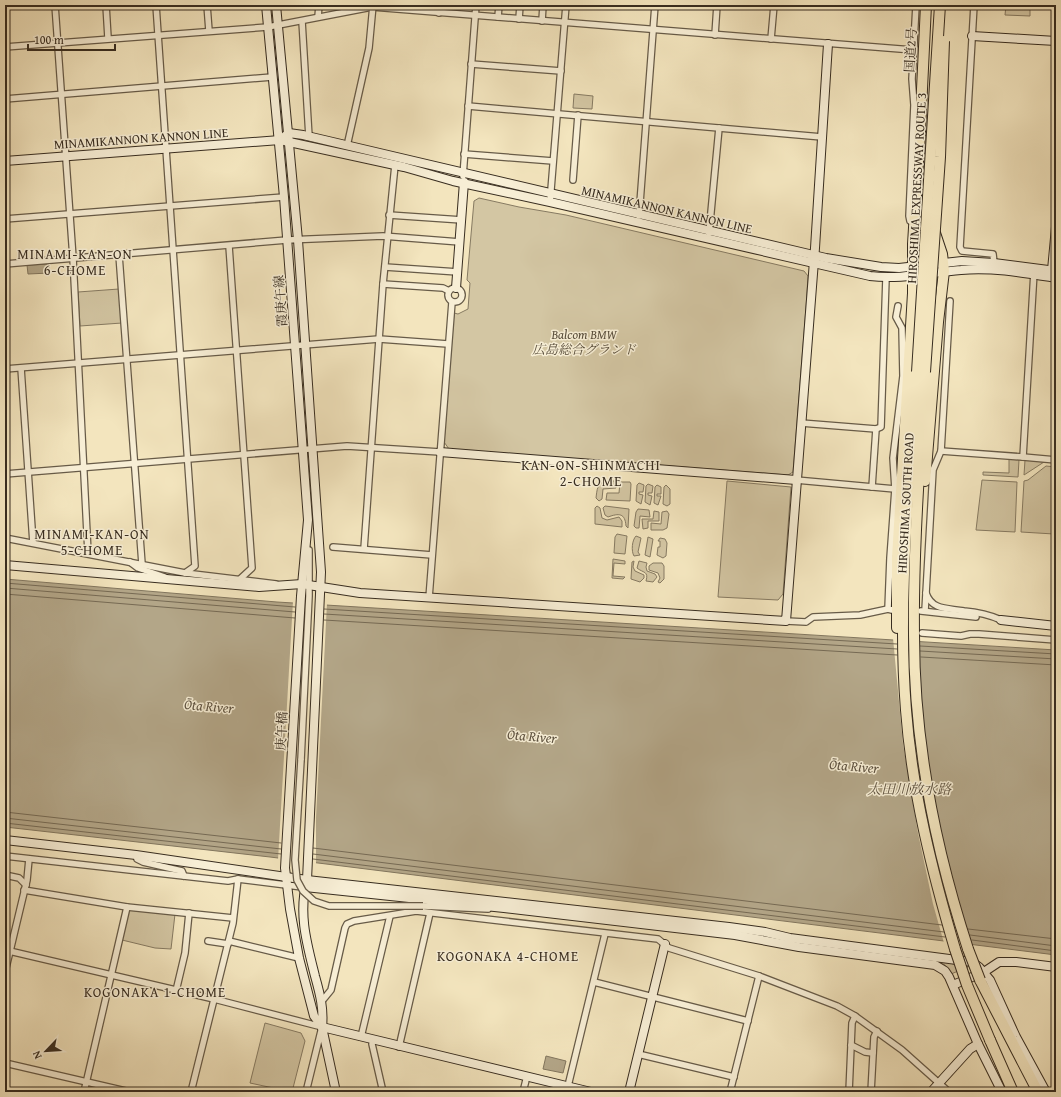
<svg xmlns="http://www.w3.org/2000/svg" width="1061" height="1097" viewBox="0 0 1061 1097" font-family="'Gentium Book Plus','Noto Serif JP',serif">
	<rect width="100%" height="100%" fill="#f3e5be"/>
	<filter id="stains"><feTurbulence type="fractalNoise" baseFrequency=".005" numOctaves="4"/><feColorMatrix values="0 0 0 0 .2 0 0 0 0 .09 0 0 0 0 .02 0 0 0 .5 -.17"/></filter>
	<radialGradient id="worn" r=".72"><stop offset=".6" stop-color="#630" stop-opacity="0"/><stop offset="1" stop-color="#630" stop-opacity=".3"/></radialGradient>
	<!-- green -->
	<g fill="#d3c6a3" stroke="#867a62">
		<polygon points="1006,5 1030,5 1030,16 1005,15"/>
		<polygon points="574,94 593,96 592,109 573,108"/>
		<polygon points="479,198 519,207 566,215 804,271 808,276 806,307 793,472 788,475 449,449 444,442 454,313 458,314 468,309 470,283 467,280 474,201"/>
		<polygon points="119,289 122,323 80,326 78,292"/>
		<polygon points="1009,459 1019,460 1018,477 983,475 983,472 1009,473"/>
		<polygon points="1025,460 1044,462 1024,475"/>
		<polygon points="1046,466 1056,467 1054,534 1021,532 1024,481 1028,480"/>
		<polygon points="982,480 1017,482 1015,532 976,530"/>
		<path d="M606,481H614L616,488L603,489L602,499L599,501L596,498C597,490 597,483 606,481Z"/>
		<polygon points="727,481 791,487 783,594 778,600 718,597"/>
		<polygon points="620,482 630,482 631,484 630,501 606,500 607,493 619,493"/>
		<polygon points="639,483 644,485 643,492 639,492 639,494 643,495 641,504 636,501 637,485"/>
		<polygon points="648,484 653,486 652,493 648,493 648,495 652,496 650,505 645,502 646,486"/>
		<polygon points="657,485 661,487 661,494 657,494 657,496 661,496 658,505 654,503 655,487"/>
		<polygon points="666,485 670,489 670,504 667,506 663,504 664,487"/>
		<polygon points="597,506 600,508 602,518 607,520 619,517 622,521 622,527 595,524 595,508"/>
		<path d="M605,506L629,509L628,528L626,526C625,513 619,513 608,517L605,515L603,508Z"/>
		<polygon points="638,509 649,510 650,517 640,516 639,528 636,528 634,526 636,512"/>
		<polygon points="654,511 659,512 659,521 648,521 648,528 643,529 642,519 653,519"/>
		<polygon points="667,511 669,514 667,528 663,530 651,530 651,523 661,524 662,512"/>
		<polygon points="617,534 627,536 625,554 614,553 615,537"/>
		<path d="M636,536L641,538L638,552L640,555L634,556C631,551 632,540 636,536Z"/>
		<polygon points="648,537 653,539 650,557 645,555"/>
		<polygon points="660,538 665,539 667,543 666,556 663,558 657,555 658,547 660,547 660,541 658,541"/>
		<polygon points="613,559 625,561 625,564 614,563 613,576 625,577 623,579 612,578"/>
		<polygon points="634,561 633,567 635,571 644,575 644,578 640,582 631,579 632,562"/>
		<path d="M639,561L647,563L646,567L647,571L655,574L657,577L653,582L646,581C649,571 643,573 637,568Z"/>
		<polygon points="653,563 662,563 664,566 664,579 660,583 658,582 660,578 658,573 649,570 649,566"/>
		<polygon points="131,910 175,914 171,949 155,948 122,940 128,912"/>
		<polygon points="935,960 968,967 951,974 945,965"/>
		<polygon points="265,1023 301,1033 305,1041 292,1092 250,1083"/>
	</g>
	<!-- water -->
	<g fill="#b3a688" stroke="#82765e">
		<polygon points="49,264 50,273 28,274 27,265"/>
		<polygon points="5,579 277,602 1056,650 1056,955 270,857 5,827"/>
		<polygon points="546,1056 566,1061 563,1073 543,1069"/>
	</g>
	<!-- pier -->
	<g fill="#f3e5be">
		<polygon points="293,601 327,603 316,818 316,865 278,860"/>
		<polygon points="893,638 920,640 920,709 926,764 942,851 968,946 944,943 933,904 918,833 903,744"/>
	</g>
	<g fill="none" stroke-linecap="round" stroke-linejoin="round">
		<!-- shore -->
		<g stroke="#766a54" stroke-width="1">
			<polyline points="5,583 295,607"/>
			<polyline points="5,588 295,612"/>
			<polyline points="5,594 295,618"/>
			<polyline points="324,609 897,644"/>
			<polyline points="324,614 897,649"/>
			<polyline points="324,620 897,655"/>
			<polyline points="920,646 1056,654"/>
			<polyline points="920,651 1056,659"/>
			<polyline points="921,657 1056,665"/>
			<polyline points="5,812 281,843"/>
			<polyline points="5,818 281,849"/>
			<polyline points="5,823 281,854"/>
			<polyline points="313,848 942,925"/>
			<polyline points="313,854 944,932"/>
			<polyline points="313,859 945,937"/>
			<polyline points="968,929 1056,939"/>
			<polyline points="970,935 1056,946"/>
			<polyline points="972,940 1056,951"/>
		</g>
		<!-- street casing -->
		<g stroke="#675b48" stroke-width="8">
			<g id="street">
				<polyline points="55,5 73,258 88,553"/>
				<polyline points="106,5 108,38"/>
				<polyline points="156,5 195,566 185,573"/>
				<polyline points="207,5 209,31"/>
				<polyline points="974,5 960,247 962,251 993,254 994,263"/>
				<polyline points="439,13 440,5"/>
				<polyline points="318,17 319,5"/>
				<polyline points="498,17 499,5"/>
				<polyline points="519,19 520,5"/>
				<polyline points="302,21 309,137"/>
				<polyline points="542,21 543,5"/>
				<polyline points="715,35 717,5"/>
				<polyline points="771,39 774,5"/>
				<polyline points="5,47 268,27 372,7 913,50"/>
				<polyline points="471,64 561,71"/>
				<polyline points="5,99 272,77"/>
				<polyline points="468,106 822,137"/>
				<polyline points="347,146 369,48 373,5"/>
				<polyline points="464,154 553,161"/>
				<polyline points="463,176 476,5"/>
				<polyline points="573,180 578,115"/>
				<polyline points="550,202 566,5"/>
				<polyline points="389,215 462,220"/>
				<polyline points="639,216 655,5"/>
				<polyline points="5,219 284,197"/>
				<polyline points="914,223 910,221 909,216 914,105 912,79 916,5"/>
				<polyline points="709,233 719,128"/>
				<polyline points="229,246 252,568 240,579"/>
				<polyline points="119,255 142,564"/>
				<polyline points="5,264 287,240 383,236 460,242"/>
				<polyline points="385,267 458,272"/>
				<polyline points="383,284 443,288 449,291"/>
				<circle cx="455" cy="295" r="7"/>
				<polyline points="21,368 33,543"/>
				<polyline points="5,369 379,339 448,344"/>
				<polyline points="801,423 876,429 881,427 886,278"/>
				<polyline points="941,451 1023,457 1034,272"/>
				<polyline points="1023,457 1056,460"/>
				<polyline points="5,474 347,446 440,452"/>
				<polyline points="796,480 895,489"/>
				<polyline points="872,487 876,429"/>
				<polyline points="5,538 185,573 276,584"/>
				<polyline points="333,547 432,555"/>
				<polyline points="364,549 383,284 395,165"/>
				<polyline points="130,562 138,568 165,577"/>
				<path d="M926,593C932,611 949,608 964,611C976,612 990,615 1001,620"/>
				<polyline points="429,598 452,302"/>
				<polyline points="892,610 888,609 890,558 895,489 893,458 903,376 902,328 896,317 898,306"/>
				<polyline points="921,611 976,617"/>
				<polyline points="925,611 933,470 941,451 950,301"/>
				<polyline points="786,621 806,622 813,617 860,615 888,609"/>
				<polyline points="922,633 961,636 970,634 979,634 1056,640"/>
				<polyline points="301,760 309,596 309,550"/>
				<polyline points="136,855 137,859 143,862 182,871 184,876"/>
				<polyline points="5,856 228,881 238,879 233,923 191,1092"/>
				<polyline points="5,875 19,878 26,885"/>
				<polyline points="238,879 302,887"/>
				<polyline points="24,890 127,907 233,918"/>
				<polyline points="423,906 488,909"/>
				<polyline points="208,941 228,944"/>
				<polyline points="229,941 299,958"/>
				<polyline points="5,950 214,999 322,1027 306,1092"/>
				<polyline points="5,972 27,880 29,859"/>
				<polyline points="594,982 748,1021"/>
				<polyline points="176,991 185,953 189,913"/>
				<polyline points="322,1001 331,990 345,928 347,924 354,921 416,911 658,939 669,948 759,976 837,1006 855,1016 902,1050 949,1092"/>
				<polyline points="361,1037 390,916"/>
				<polyline points="373,1040 372,1044 383,1092"/>
				<polyline points="851,1045 865,1052 873,1053"/>
				<polyline points="399,1047 430,913"/>
				<polyline points="638,1054 734,1077"/>
				<polyline points="5,1063 130,1092"/>
				<polyline points="568,1086 605,934"/>
				<polyline points="84,1092 127,907"/>
				<polyline points="523,1092 527,1076"/>
				<polyline points="730,1092 759,976"/>
				<polyline points="849,1092 852,1023 855,1016"/>
				<polyline points="871,1092 874,1037 877,1031"/>
			</g>
		</g>
		<!-- secondary casing -->
		<g stroke="#382d20" stroke-width="10">
			<g id="secondary">
				<polyline points="266,5 284,197 308,520 301,596 285,868 290,909 299,958 314,1016 322,1027 336,1092"/>
				<path d="M276,5L298,240L321,572L307,880C298,914 307,944 315,976C320,994 324,1009 322,1027"/>
				<polyline points="972,36 1056,41"/>
				<polyline points="285,136 289,133 303,135 826,258 881,267 899,268 962,261 994,263 1056,271"/>
				<path d="M5,161L280,140L404,167L453,181L550,202L870,276C901,280 931,272 961,270C992,267 1025,273 1056,278"/>
				<polyline points="1052,270 1056,227"/>
				<polyline points="456,288 464,182"/>
				<polyline points="440,452 796,480"/>
				<polyline points="5,565 259,587 302,584 360,593 786,621 815,248 828,44"/>
				<polyline points="1001,620 1056,626"/>
				<polyline points="5,840 136,855 307,880 729,927 765,932 790,938 972,962 979,967 990,980 1016,1037 1046,1092"/>
				<polyline points="300,885 305,887 504,908 735,935 799,947 935,965 945,971 949,977 978,1044 1002,1092"/>
				<polyline points="953,985 984,972 999,962 1016,962 1056,967"/>
				<polyline points="322,1027 591,1092"/>
				<polyline points="629,1092 665,944"/>
				<polyline points="931,1092 970,1049 978,1044"/>
			</g>
		</g>
		<!-- highway casing -->
		<g stroke="#382d20" stroke-width="12">
			<g id="highway">
				<polyline points="919,152 926,5"/>
				<path d="M917,372C910,484 897,598 906,710C912,791 932,871 955,949"/>
				<path d="M925,372C920,460 913,547 914,635C914,742 935,848 968,949"/>
				<polyline points="925,481 938,322 944,271 942,254 935,233"/>
				<polyline points="897,628 897,558 913,293 913,244 919,145"/>
				<polyline points="980,980 1038,1092"/>
				<polyline points="990,1040 1013,1092"/>
			</g>
		</g>
		<!-- street -->
		<use href="#street" stroke="#f7eed5" stroke-width="5.5"/>
		<!-- secondary -->
		<use href="#secondary" stroke="#f7eed5" stroke-width="8"/>
		<!-- highway -->
		<use href="#highway" stroke="#f3e5be" stroke-width="10"/>
		<!-- street-bridge casing -->
		<g stroke="#675b48" stroke-width="8" stroke-linecap="butt">
			<polyline id="street-bridge" points="301,760 295,860 297,880 303,891 314,901 329,906 423,906"/>
		</g>
		<!-- highway-bridge casing -->
		<g stroke="#382d20" stroke-width="12" stroke-linecap="butt">
			<g id="highway-bridge">
				<polyline points="917,372 940,5"/>
				<polyline points="925,372 940,157 944,41"/>
				<polyline points="955,949 967,985 990,1040"/>
				<polyline points="968,949 980,980"/>
			</g>
		</g>
		<!-- street-bridge -->
		<use href="#street-bridge" stroke="#f7eed5" stroke-width="5.5"/>
		<!-- highway-bridge -->
		<use href="#highway-bridge" stroke="#f3e5be" stroke-width="10"/>
	</g>
	<g text-anchor="middle" stroke-width="3" stroke-linejoin="round" paint-order="stroke">
		<!-- street labels -->
		<g font-size="13" fill="#382d20" stroke="#f7eed5">
			<text transform="translate(910 50) rotate(-87)" y="5">国道2号</text>
			<text transform="translate(141 138) rotate(-4)" y="5">MINAMIKANNON KANNON LINE</text>
			<text transform="translate(916 188) rotate(-87)" y="5">HIROSHIMA EXPRESSWAY ROUTE 3</text>
			<text transform="translate(667 209) rotate(13)" y="5">MINAMIKANNON KANNON LINE</text>
			<text transform="translate(280 301) rotate(-94)" y="5">霞庚午線</text>
			<text transform="translate(905 503) rotate(-87)" y="5">HIROSHIMA SOUTH ROAD</text>
			<text transform="translate(281 731) rotate(-87)" y="5">庚午橋</text>
		</g>
		<!-- park labels -->
		<g font-size="13" font-style="italic" fill="#574c3a" stroke="#f7eed5">
			<text x="584" y="339">Balcom BMW<tspan x="584" dy="15">広島総合グランド</tspan></text>
		</g>
		<!-- neighbourhood labels -->
		<g font-size="14" letter-spacing="1" fill="#382d20" stroke="#f7eed5">
			<text x="75" y="259">MINAMI-KAN-ON<tspan x="75" dy="16">6-CHOME</tspan></text>
			<text x="591" y="470">KAN-ON-SHINMACHI<tspan x="591" dy="16">2-CHOME</tspan></text>
			<text x="92" y="539">MINAMI-KAN-ON<tspan x="92" dy="16">5-CHOME</tspan></text>
			<text x="508" y="961">KOGONAKA 4-CHOME</text>
			<text x="155" y="997">KOGONAKA 1-CHOME</text>
		</g>
		<!-- water labels -->
		<g font-size="14" font-style="italic" fill="#5d513f" stroke="#f7eed5">
			<text transform="translate(209 706) rotate(5)" y="5">Ōta River</text>
			<text transform="translate(532 736) rotate(5)" y="5">Ōta River</text>
			<text transform="translate(854 766) rotate(5)" y="5">Ōta River</text>
			<text x="909" y="794">太田川放水路</text>
		</g>
	</g>
	<!-- margin -->
	<rect width="1061" height="1097" fill="none" stroke="#f3e5be" stroke-width="20"/>
	<rect x="6" y="6" width="1049" height="1085" fill="none" stroke="#382d20" stroke-width="2"/>
	<rect x="10" y="10" width="1041" height="1077" fill="none" stroke="#382d20"/>
	<!-- north arrow -->
	<g transform="translate(46 1051) rotate(245)" stroke="#f7eed5" stroke-width="3" paint-order="stroke">
	<path d="M0-3L7 15L0 10L-7 15Z" fill="#382d20"/>
	<text y="-6" font-size="11" font-weight="bold" text-anchor="middle" fill="#382d20">N</text>
	</g>
	<!-- scale -->
	<path d="M28 44v6h87v-6" fill="none" stroke="#382d20" stroke-width="2"/>
	<text x="34" y="44" font-size="12" fill="#382d20" stroke="#f7eed5" stroke-width="3" paint-order="stroke">100 m</text>
	<rect width="100%" height="100%" filter="url(#stains)"/>
	<rect width="100%" height="100%" fill="url(#worn)"/>
</svg>
